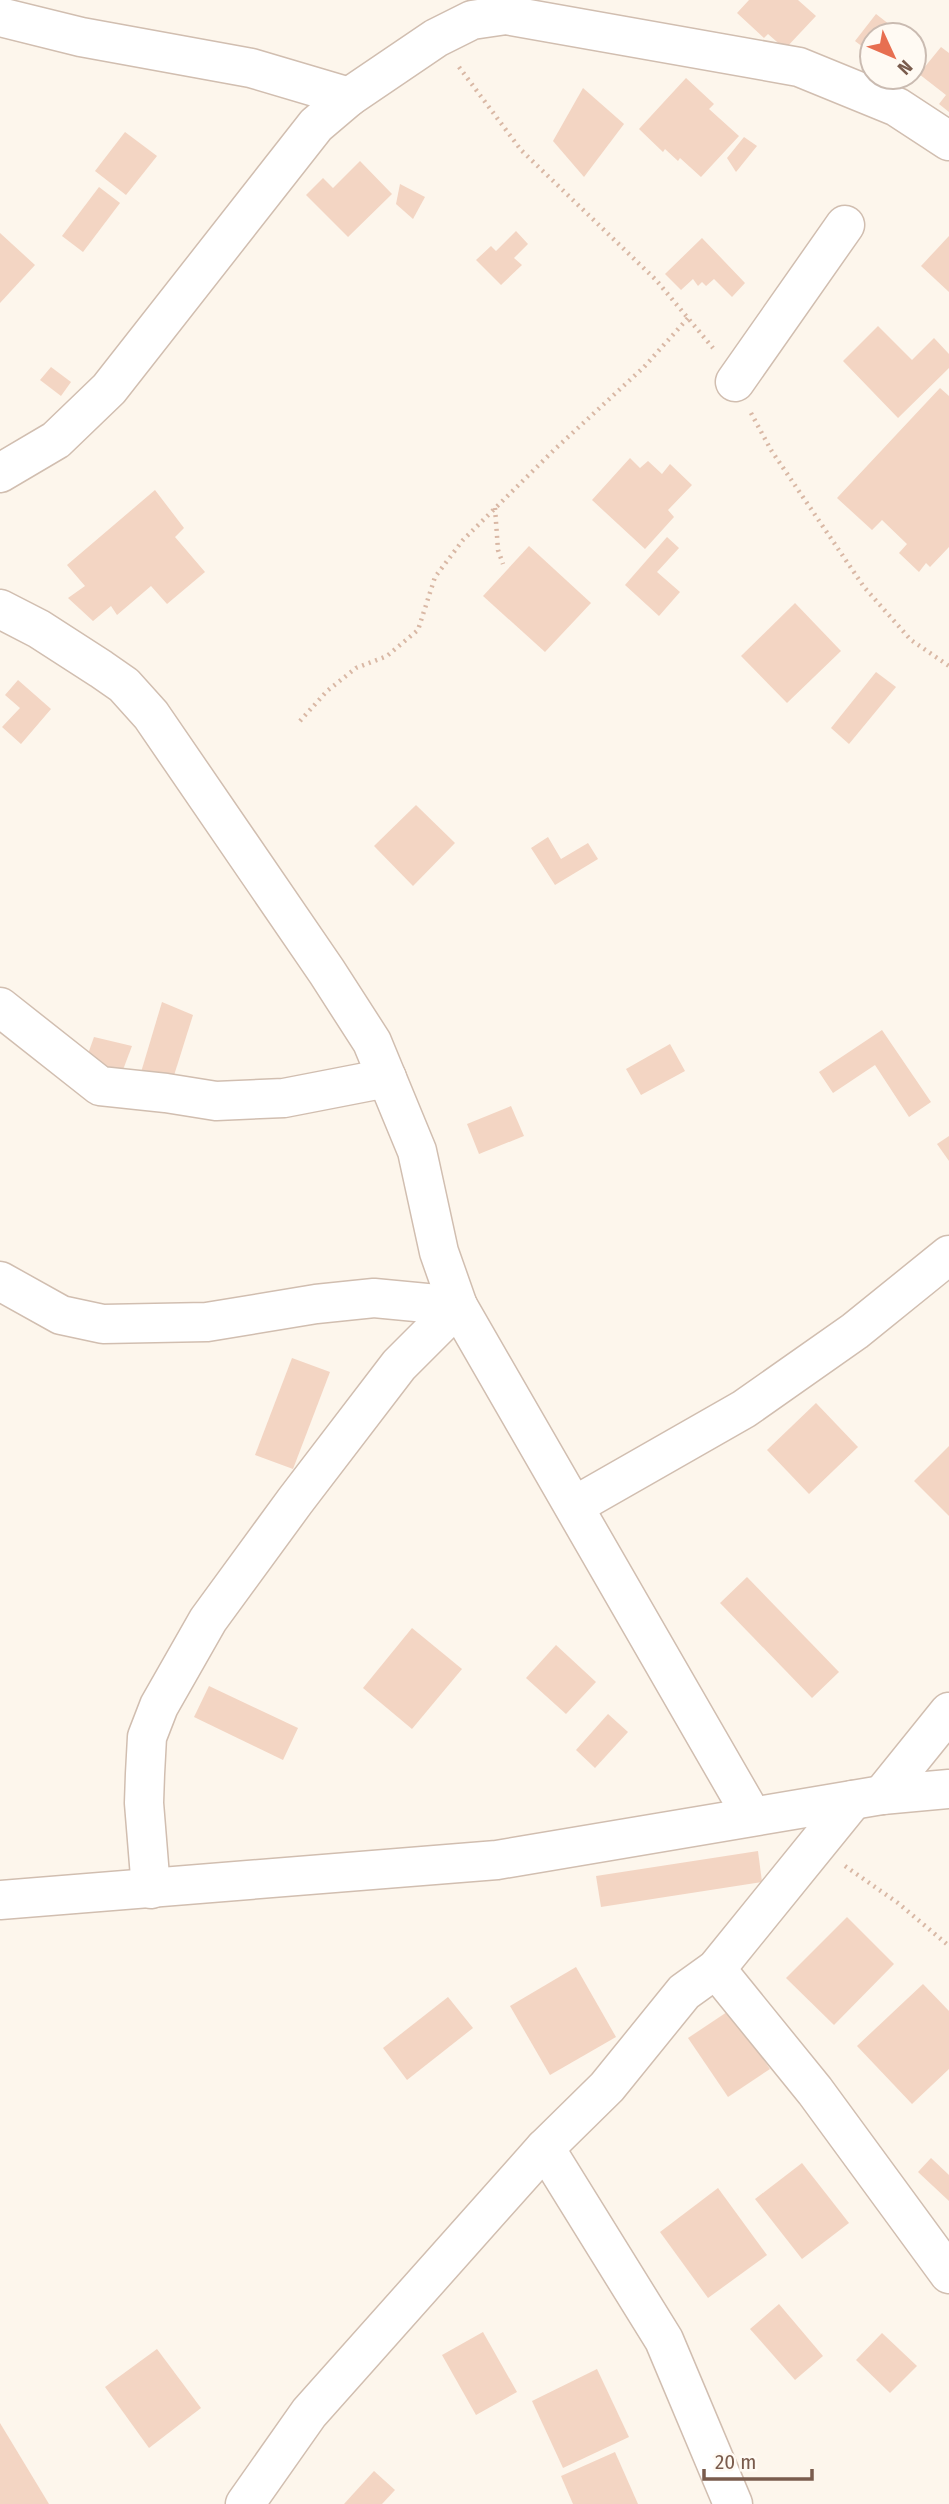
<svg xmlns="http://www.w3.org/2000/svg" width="949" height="2504" viewBox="0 0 949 2504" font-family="'Fira Sans Condensed',sans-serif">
	<rect width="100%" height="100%" fill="#fdf6ec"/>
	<!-- building -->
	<g fill="#f3d5c3">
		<polygon points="749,0 798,0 816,16 785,49 768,34 764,38 737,13"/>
		<polygon points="876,14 903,35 872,35 872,54 855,41"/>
		<polygon points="941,47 949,53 949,112 939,104 946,95 919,74"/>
		<polygon points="686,78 714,104 709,109 739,136 701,177 680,158 678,161 665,149 663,152 639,129"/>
		<polygon points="583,88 624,124 584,177 553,141"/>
		<polygon points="125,132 157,156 126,195 95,171"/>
		<polygon points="744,137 757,146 736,172 727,158"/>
		<polygon points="360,161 392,194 348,237 306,195 323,178 333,188"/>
		<polygon points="400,184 425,197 413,219 396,204"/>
		<polygon points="99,187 120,203 83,252 62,236"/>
		<polygon points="516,231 528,244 514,258 522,265 501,285 476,260 491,246 496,251"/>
		<polygon points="0,233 35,265 0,303"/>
		<polygon points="949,236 949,292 921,266"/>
		<polygon points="702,238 745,283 732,297 714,279 706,286 702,282 698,286 693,279 681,290 665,274"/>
		<polygon points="878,326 912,360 934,338 949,354 949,368 898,418 843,361"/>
		<polygon points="51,367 71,382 61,396 40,380"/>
		<polygon points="940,388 949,396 949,547 930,567 926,563 919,572 899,553 907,544 882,520 872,530 837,498"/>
		<polygon points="630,458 640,468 648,461 662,474 670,464 692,485 668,510 674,517 645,549 592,500"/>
		<polygon points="155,490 184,528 175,537 205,572 167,604 151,586 117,615 111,606 93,621 68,598 85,586 67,565"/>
		<polygon points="667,537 679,548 657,572 680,592 659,616 625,585"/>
		<polygon points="529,546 591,603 545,652 483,596"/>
		<polygon points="795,603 841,651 787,703 741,656"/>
		<polygon points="876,672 896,687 849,744 831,728"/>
		<polygon points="18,680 51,709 21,744 2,727 20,708 5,695"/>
		<polygon points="416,805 455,843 413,886 374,846"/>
		<polygon points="548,837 561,859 588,843 598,859 555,885 531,848"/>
		<polygon points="162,1002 193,1015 171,1085 139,1079"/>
		<polygon points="882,1030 931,1102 909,1117 875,1065 833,1093 819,1072"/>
		<polygon points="94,1037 132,1046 121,1075 83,1068"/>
		<polygon points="670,1044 685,1071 641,1095 626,1069"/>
		<polygon points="511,1106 524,1136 479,1154 467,1124"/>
		<polygon points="949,1136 949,1161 937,1144"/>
		<polygon points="292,1358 330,1372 293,1469 255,1455"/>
		<polygon points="816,1403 858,1447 809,1494 767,1450"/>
		<polygon points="949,1446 949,1516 914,1481"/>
		<polygon points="747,1577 839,1672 812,1698 720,1603"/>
		<polygon points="412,1628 462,1669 412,1729 363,1688"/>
		<polygon points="556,1645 596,1682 566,1714 526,1678"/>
		<polygon points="209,1686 298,1728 283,1760 194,1717"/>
		<polygon points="608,1714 628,1732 595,1768 576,1750"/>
		<polygon points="758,1851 762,1882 601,1907 596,1876"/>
		<polygon points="847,1917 894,1964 834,2025 786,1978"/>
		<polygon points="576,1967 616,2037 550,2075 510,2006"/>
		<polygon points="923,1984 949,2011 949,2069 912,2104 857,2046"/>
		<polygon points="448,1997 473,2028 407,2080 383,2048"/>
		<polygon points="730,2010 770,2069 728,2097 688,2038"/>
		<polygon points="931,2158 949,2175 949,2201 918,2172"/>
		<polygon points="802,2163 849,2223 802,2259 755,2199"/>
		<polygon points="718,2188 767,2255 708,2298 660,2232"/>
		<polygon points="779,2304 823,2356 795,2380 750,2329"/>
		<polygon points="483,2332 517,2392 476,2415 442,2355"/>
		<polygon points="882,2333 917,2366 890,2393 856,2360"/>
		<polygon points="157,2349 201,2408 149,2448 105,2387"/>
		<polygon points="597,2369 629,2437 563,2468 532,2401"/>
		<polygon points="0,2423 49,2504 0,2504"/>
		<polygon points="615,2452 638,2504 573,2504 561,2476"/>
		<polygon points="374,2471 395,2490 382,2504 344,2504"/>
	</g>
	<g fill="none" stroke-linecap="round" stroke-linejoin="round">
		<!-- minor casing -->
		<g stroke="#d1beb0" stroke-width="41">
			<g id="minor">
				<polyline points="0,17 81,37 251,68 349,97"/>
				<polyline points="735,382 845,225"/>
				<polyline points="0,473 56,440 109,389 316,125 349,97 436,38 472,20 506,15 799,67 897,107 949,141"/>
				<polyline points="0,609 39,629 101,669 124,685 151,715 327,972 372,1042 417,1151 439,1252 458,1306 752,1816"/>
				<polyline points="0,1007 100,1086 166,1093 216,1101 284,1098 387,1078"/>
				<polyline points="0,1281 61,1315 103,1324 207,1322 316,1304 374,1298 458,1306"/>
				<polyline points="574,1506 744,1409 855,1331 949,1255"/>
				<polyline points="882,1795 949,1712"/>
				<polyline points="151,1889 144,1803 145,1774 147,1737 159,1706 208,1620 295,1501 399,1365 458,1306"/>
				<polyline points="716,1969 815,2091 949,2274"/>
				<polyline points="545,2148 664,2340 733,2504"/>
				<polyline points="245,2504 309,2413 545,2148 607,2087 684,1992 716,1969 853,1800"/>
			</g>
		</g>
		<!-- tertiary casing -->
		<g stroke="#d1beb0" stroke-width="41">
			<polyline id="tertiary" points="0,1900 497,1860 882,1795 949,1789"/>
		</g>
		<!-- path -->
		<g stroke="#d9b8a5" stroke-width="4.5" stroke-dasharray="2 5" stroke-linecap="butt">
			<polyline points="459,67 521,150 656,280 713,348"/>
			<polyline points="751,413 771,450 864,587 911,640 949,666"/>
			<polyline points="495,508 498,550 503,564"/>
			<polyline points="300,721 327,691 356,668 387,656 418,630 435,577 463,540 554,450 644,367 688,318"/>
			<polyline points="845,1866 898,1903 949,1946"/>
		</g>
		<!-- minor -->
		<use href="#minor" stroke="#fff" stroke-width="38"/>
		<!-- tertiary -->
		<use href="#tertiary" stroke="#fff" stroke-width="38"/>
	</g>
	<!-- north arrow -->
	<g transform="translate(893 56) rotate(134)"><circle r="33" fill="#fffaf3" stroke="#cabbb1" stroke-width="2"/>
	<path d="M0-5L12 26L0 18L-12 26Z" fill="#e76f51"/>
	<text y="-10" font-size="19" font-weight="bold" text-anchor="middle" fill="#7a5c4d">N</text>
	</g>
	<!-- scale -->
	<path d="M704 2469v10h108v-10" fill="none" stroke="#7a5c4d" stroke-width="3.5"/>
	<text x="715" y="2469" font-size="21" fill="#7a5c4d" stroke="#fffaf3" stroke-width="5" paint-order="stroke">20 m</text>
</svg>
